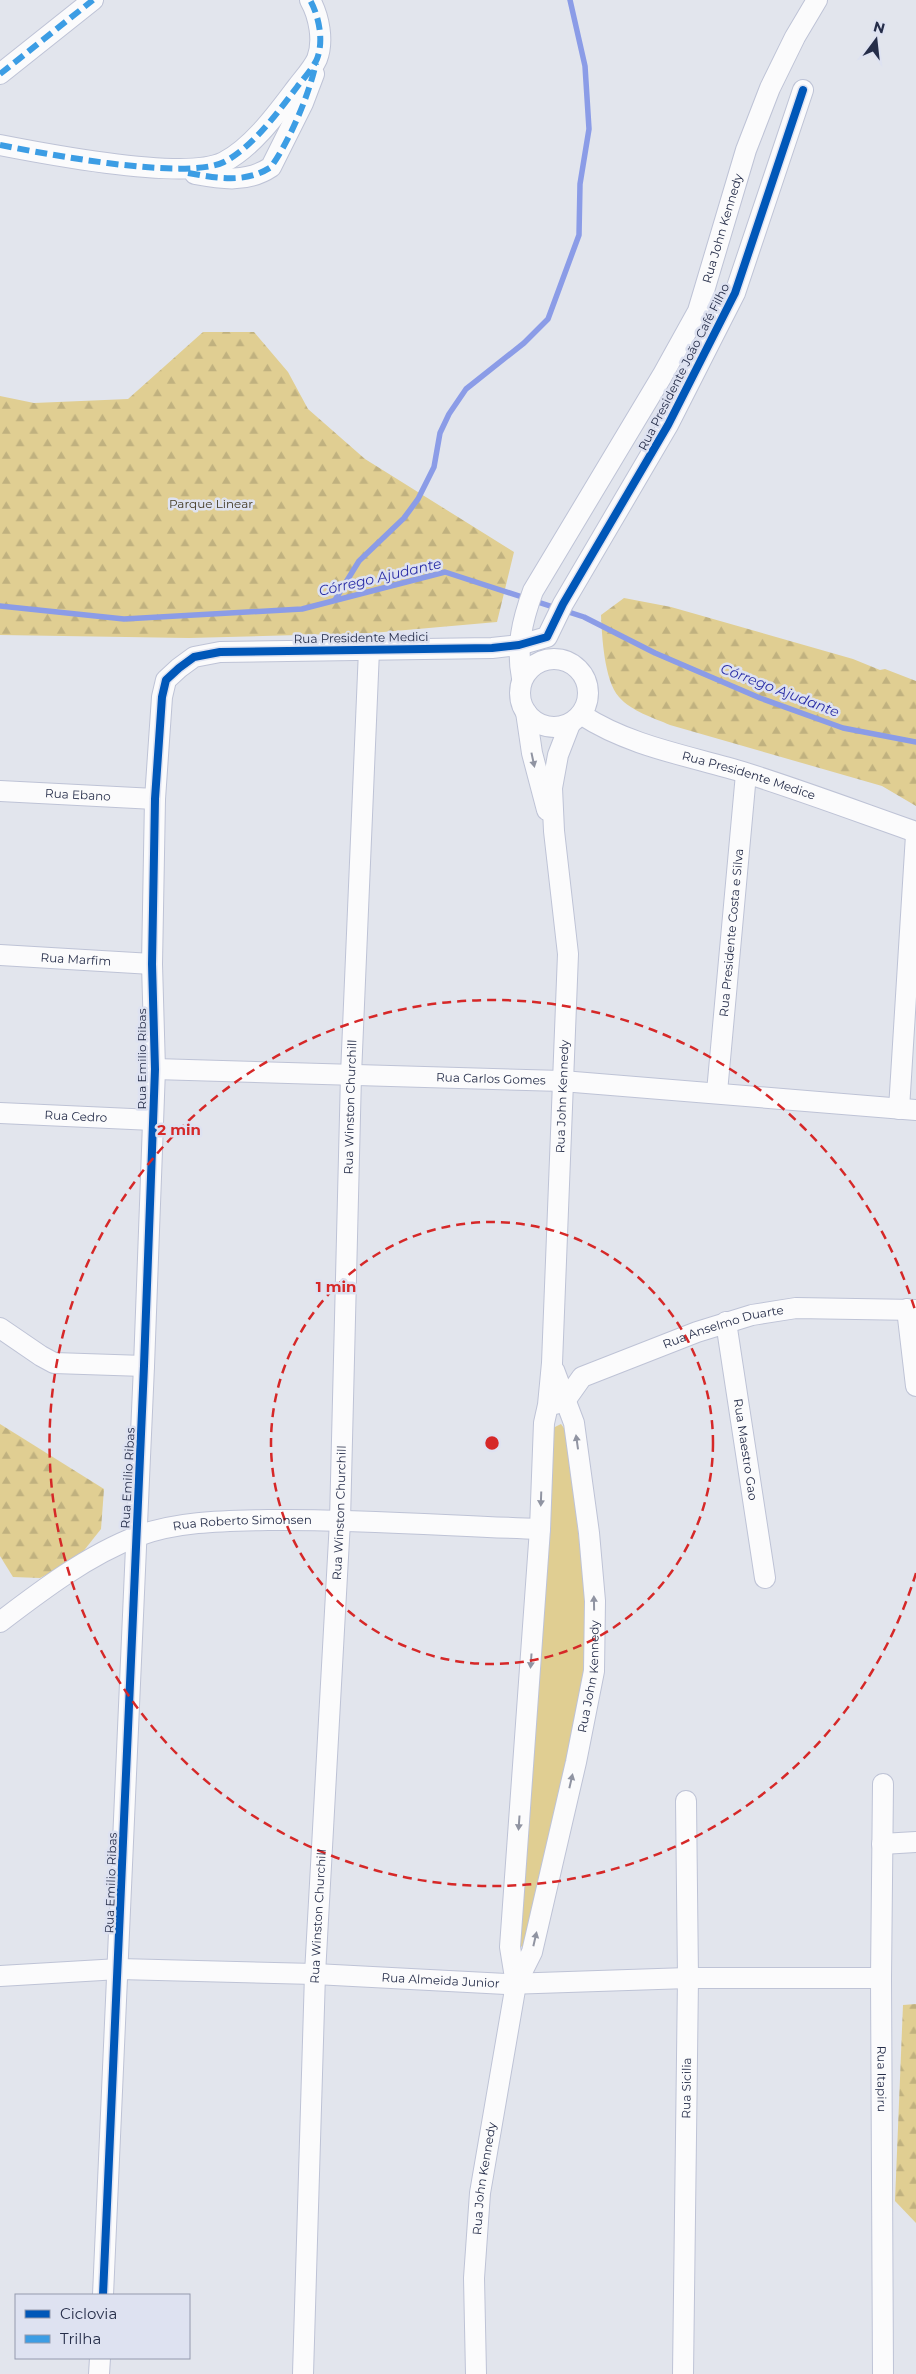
<svg xmlns="http://www.w3.org/2000/svg" width="916" height="2374" viewBox="0 0 916 2374" font-family="Montserrat,sans-serif">
	<defs>
		<pattern id="forest-firs" width="22" height="20" patternUnits="userSpaceOnUse" patternTransform="scale(1.25)"><rect width="22" height="20" fill="#e0ce92"/><path d="M5 1l3.5 6h-7zM16 11l3.5 6h-7z" fill="#c0b17f"/></pattern>
	</defs>
	<rect width="100%" height="100%" fill="#e2e5ed"/>
	<!-- green -->
	<polygon fill="#e0ce92" points="561,1424 566,1431 587,1606 586,1673 524,1947 519,1946 553,1428"/>
	<!-- forest -->
	<g fill="url(#forest-firs)">
		<polygon points="203,332 254,332 288,372 308,409 365,459 514,552 497,622 372,633 189,638 0,635 0,396 34,403 128,399"/>
		<path d="M624,598L671,607L853,659L880,670L885,669L916,681V806L882,786L670,725C654,718 631,711 619,697C604,680 602,636 601,615Z"/>
		<polygon points="0,1424 104,1489 101,1529 78,1558 40,1578 13,1577 0,1556"/>
		<polygon points="916,2004 916,2223 895,2201 903,2005"/>
	</g>
	<g fill="none" stroke-linecap="round" stroke-linejoin="round">
		<!-- stream -->
		<g stroke="#8b9ce7" stroke-width="5.5">
			<polyline points="335,600 359,561 404,518 418,499 434,467 440,433 449,414 466,389 524,343 548,319 579,235 580,184 589,129 585,66 570,0"/>
			<polyline points="0,606 124,619 302,609 445,572 584,617 655,653 760,698 843,728 916,742"/>
		</g>
		<!-- minor casing -->
		<g stroke="#bec3d6" stroke-width="22">
			<g id="minor">
				<polyline points="0,74 93,0"/>
				<path d="M0,145C46,154 186,181 224,162C253,147 278,112 297,87C304,78 313,68 317,59C324,41 319,16 310,0"/>
				<path d="M195,174C222,179 247,183 271,167L303,103L314,74"/>
				<circle cx="554" cy="693" r="34"/>
				<path id="s1" d="M522,678C516,647 522,621 533,591L662,376L698,311L746,150L770,88L795,37L817,0"/>
				<polyline points="526,712 532,753 547,810"/>
				<path id="s2" d="M582,715C631,747 691,756 746,773C803,791 859,812 916,832"/>
				<path id="s3" d="M0,791L155,799"/>
				<path id="s4" d="M0,955L152,964"/>
				<path id="s5" d="M155,1069L562,1081L916,1110"/>
				<path id="s6" d="M717,1092L746,774"/>
				<polyline points="899,1109 916,835"/>
				<path id="s7" d="M0,1113L153,1120"/>
				<polyline points="907,1309 916,1386"/>
				<path id="s8" d="M726,1322L765,1578"/>
				<polyline points="0,1328 41,1356 54,1363 144,1366"/>
				<path id="s9" d="M555,1404L565,1401L582,1377L697,1332L752,1315L796,1308L916,1310"/>
				<path id="s10" d="M0,1622C42,1590 88,1555 138,1536C178,1521 225,1521 268,1520C359,1519 450,1526 540,1529"/>
				<path id="s11" d="M883,1784L881,1978L883,2374"/>
				<polyline points="882,1844 916,1842"/>
				<path id="s12" d="M0,1976L119,1969L315,1974L506,1984L688,1978H881"/>
				<path id="s13" d="M516,1984L510,1947L540,1529L544,1423L548,1405L552,1363L568,954L554,831L552,788L558,755L570,724"/>
				<polyline points="103,2295 144,1366 155,1069 152,964 155,799 162,697 166,680 179,668 194,657 220,652 492,648 519,645 547,637 563,604 668,425 735,293 803,90"/>
				<polyline points="99,2374 100,2358"/>
				<path id="s14" d="M303,2374L315,1974L340,1521L351,1075L369,650"/>
				<path id="s15" d="M476,2374L474,2278L480,2193L516,1984L532,1952L576,1762L594,1671L595,1601L589,1533L574,1423L554,1370"/>
				<path id="s16" d="M683,2374L688,1978L686,1801"/>
			</g>
		</g>
		<!-- minor -->
		<use href="#minor" stroke="#fbfbfc" stroke-width="20"/>
		<!-- quiet -->
		<g stroke="#3c9de4" stroke-width="6" stroke-dasharray="12 6" stroke-linecap="butt">
			<polyline points="0,74 93,0"/>
			<path d="M0,145C46,154 186,181 224,162C253,147 278,112 297,87C304,78 313,68 317,59C324,41 319,16 310,0"/>
			<path d="M188,173C217,178 245,184 271,167C290,140 309,95 316,63"/>
		</g>
		<!-- cycleway casing -->
		<g stroke="#dee2f1" stroke-width="11">
			<polyline id="cycleway" points="103,2295 144,1366 155,1069 152,964 155,799 162,697 166,680 179,668 194,657 220,652 492,648 519,645 547,637 563,604 668,425 735,293 803,90"/>
		</g>
		<!-- cycleway -->
		<use href="#cycleway" stroke="#0057b8" stroke-width="8"/>
	</g>
	<!-- one-way arrows -->
	<defs><path id="oneway-solid" d="M-6-.8H1V-3.2L6.5 0L1 3.2V.8H-6Z" transform="scale(1.25)"/></defs>
	<g fill="#9094a2">
		<use href="#oneway-solid" transform="translate(533 760) rotate(78)"/>
		<use href="#oneway-solid" transform="translate(577 1442) rotate(-98)"/>
		<use href="#oneway-solid" transform="translate(541 1499) rotate(92)"/>
		<use href="#oneway-solid" transform="translate(594 1603) rotate(-91)"/>
		<use href="#oneway-solid" transform="translate(531 1661) rotate(94)"/>
		<use href="#oneway-solid" transform="translate(571 1781) rotate(-77)"/>
		<use href="#oneway-solid" transform="translate(519 1823) rotate(94)"/>
		<use href="#oneway-solid" transform="translate(535 1939) rotate(-77)"/>
	</g>
	<!-- distance rings -->
	<g fill="none" stroke="#d62828" stroke-width="2.5" stroke-dasharray="9 6">
		<circle cx="492" cy="1443" r="221"/>
		<path d="M916 1573A443 443 0 1 1 916 1313"/>
	</g>
	<g text-anchor="middle" stroke-width="5" stroke-linejoin="round" paint-order="stroke">
		<!-- street labels -->
		<g font-size="12" fill="#252d49" stroke="#dee2f1">
			<text dy="4" stroke="none"><textPath href="#s1" startOffset="500">Rua John Kennedy</textPath></text>
			<text transform="translate(684 367) rotate(-63)" y="4">Rua Presidente João Café Filho</text>
			<text transform="translate(361 638) rotate(-1)" y="4">Rua Presidente Medici</text>
			<text dy="4" stroke="none"><textPath href="#s2" startOffset="178">Rua Presidente Medice</textPath></text>
			<text dy="4" stroke="none"><textPath href="#s3" startOffset="78">Rua Ebano</textPath></text>
			<text dy="4" stroke="none"><textPath href="#s6" startOffset="160">Rua Presidente Costa e Silva</textPath></text>
			<text dy="4" stroke="none"><textPath href="#s4" startOffset="76">Rua Marfim</textPath></text>
			<text transform="translate(142 1059) rotate(-90)" y="4">Rua Emilio Ribas</text>
			<text dy="4" stroke="none"><textPath href="#s5" startOffset="336">Rua Carlos Gomes</textPath></text>
			<text dy="4" stroke="none"><textPath href="#s13" startOffset="890">Rua John Kennedy</textPath></text>
			<text dy="4" stroke="none"><textPath href="#s14" startOffset="1268">Rua Winston Churchill</textPath></text>
			<text dy="4" stroke="none"><textPath href="#s7" startOffset="76">Rua Cedro</textPath></text>
			<text dy="4" stroke="none"><textPath href="#s9" startOffset="190">Rua Anselmo Duarte</textPath></text>
			<text dy="4" stroke="none"><textPath href="#s8" startOffset="129">Rua Maestro Gao</textPath></text>
			<text transform="translate(128 1478) rotate(-87)" y="4">Rua Emilio Ribas</text>
			<text dy="4" stroke="none"><textPath href="#s14" startOffset="862">Rua Winston Churchill</textPath></text>
			<text dy="4" stroke="none"><textPath href="#s10" startOffset="269">Rua Roberto Simonsen</textPath></text>
			<text dy="4" stroke="none"><textPath href="#s15" startOffset="711">Rua John Kennedy</textPath></text>
			<text transform="translate(111 1883) rotate(-88)" y="4">Rua Emilio Ribas</text>
			<text dy="4" stroke="none"><textPath href="#s14" startOffset="458">Rua Winston Churchill</textPath></text>
			<text dy="4" stroke="none"><textPath href="#s12" startOffset="441">Rua Almeida Junior</textPath></text>
			<text dy="4" stroke="none"><textPath href="#s11" startOffset="295">Rua Itapiru</textPath></text>
			<text dy="4" stroke="none"><textPath href="#s16" startOffset="286">Rua Sicilia</textPath></text>
			<text dy="4" stroke="none"><textPath href="#s15" startOffset="196">Rua John Kennedy</textPath></text>
		</g>
		<!-- park labels -->
		<g font-size="12" fill="#413923" stroke="#dee2f1">
			<text x="211" y="508">Parque Linear</text>
		</g>
		<!-- water labels -->
		<g font-size="14" font-style="italic" fill="#292da6" stroke="#dee2f1">
			<text transform="translate(380 577) rotate(-13)" y="5">Córrego Ajudante</text>
			<text transform="translate(780 690) rotate(21)" y="5">Córrego Ajudante</text>
		</g>
	</g>
	<circle cx="492" cy="1443" r="8" fill="#d62828" stroke="#dee2f1" stroke-width="2.5"/>
	<g font-size="15" text-anchor="middle" font-weight="bold" fill="#d62828" stroke="#dee2f1" stroke-width="5" stroke-linejoin="round" paint-order="stroke">
		<text x="179" y="1135">2 min</text>
		<text x="336" y="1292">1 min</text>
	</g>
	<!-- legend -->
	<rect x="15" y="2294" width="175" height="65" fill="#dee2f1" stroke="#949aae"/>
	<rect x="25" y="2310" width="25" height="8" fill="#0057b8" stroke="#949aae"/>
	<text x="60" y="2319" font-size="15" fill="#252d49">Ciclovia</text>
	<rect x="25" y="2335" width="25" height="8" fill="#3c9de4" stroke="#949aae"/>
	<text x="60" y="2344" font-size="15" fill="#252d49">Trilha</text>
	<!-- north arrow -->
	<g transform="translate(876 40) rotate(15)" stroke="#dee2f1" stroke-width="4" paint-order="stroke">
	<path d="M0-4L9 19L0 12L-9 19Z" fill="#252d49"/>
	<text y="-8" font-size="14" font-weight="bold" text-anchor="middle" fill="#252d49">N</text>
	</g>
</svg>
